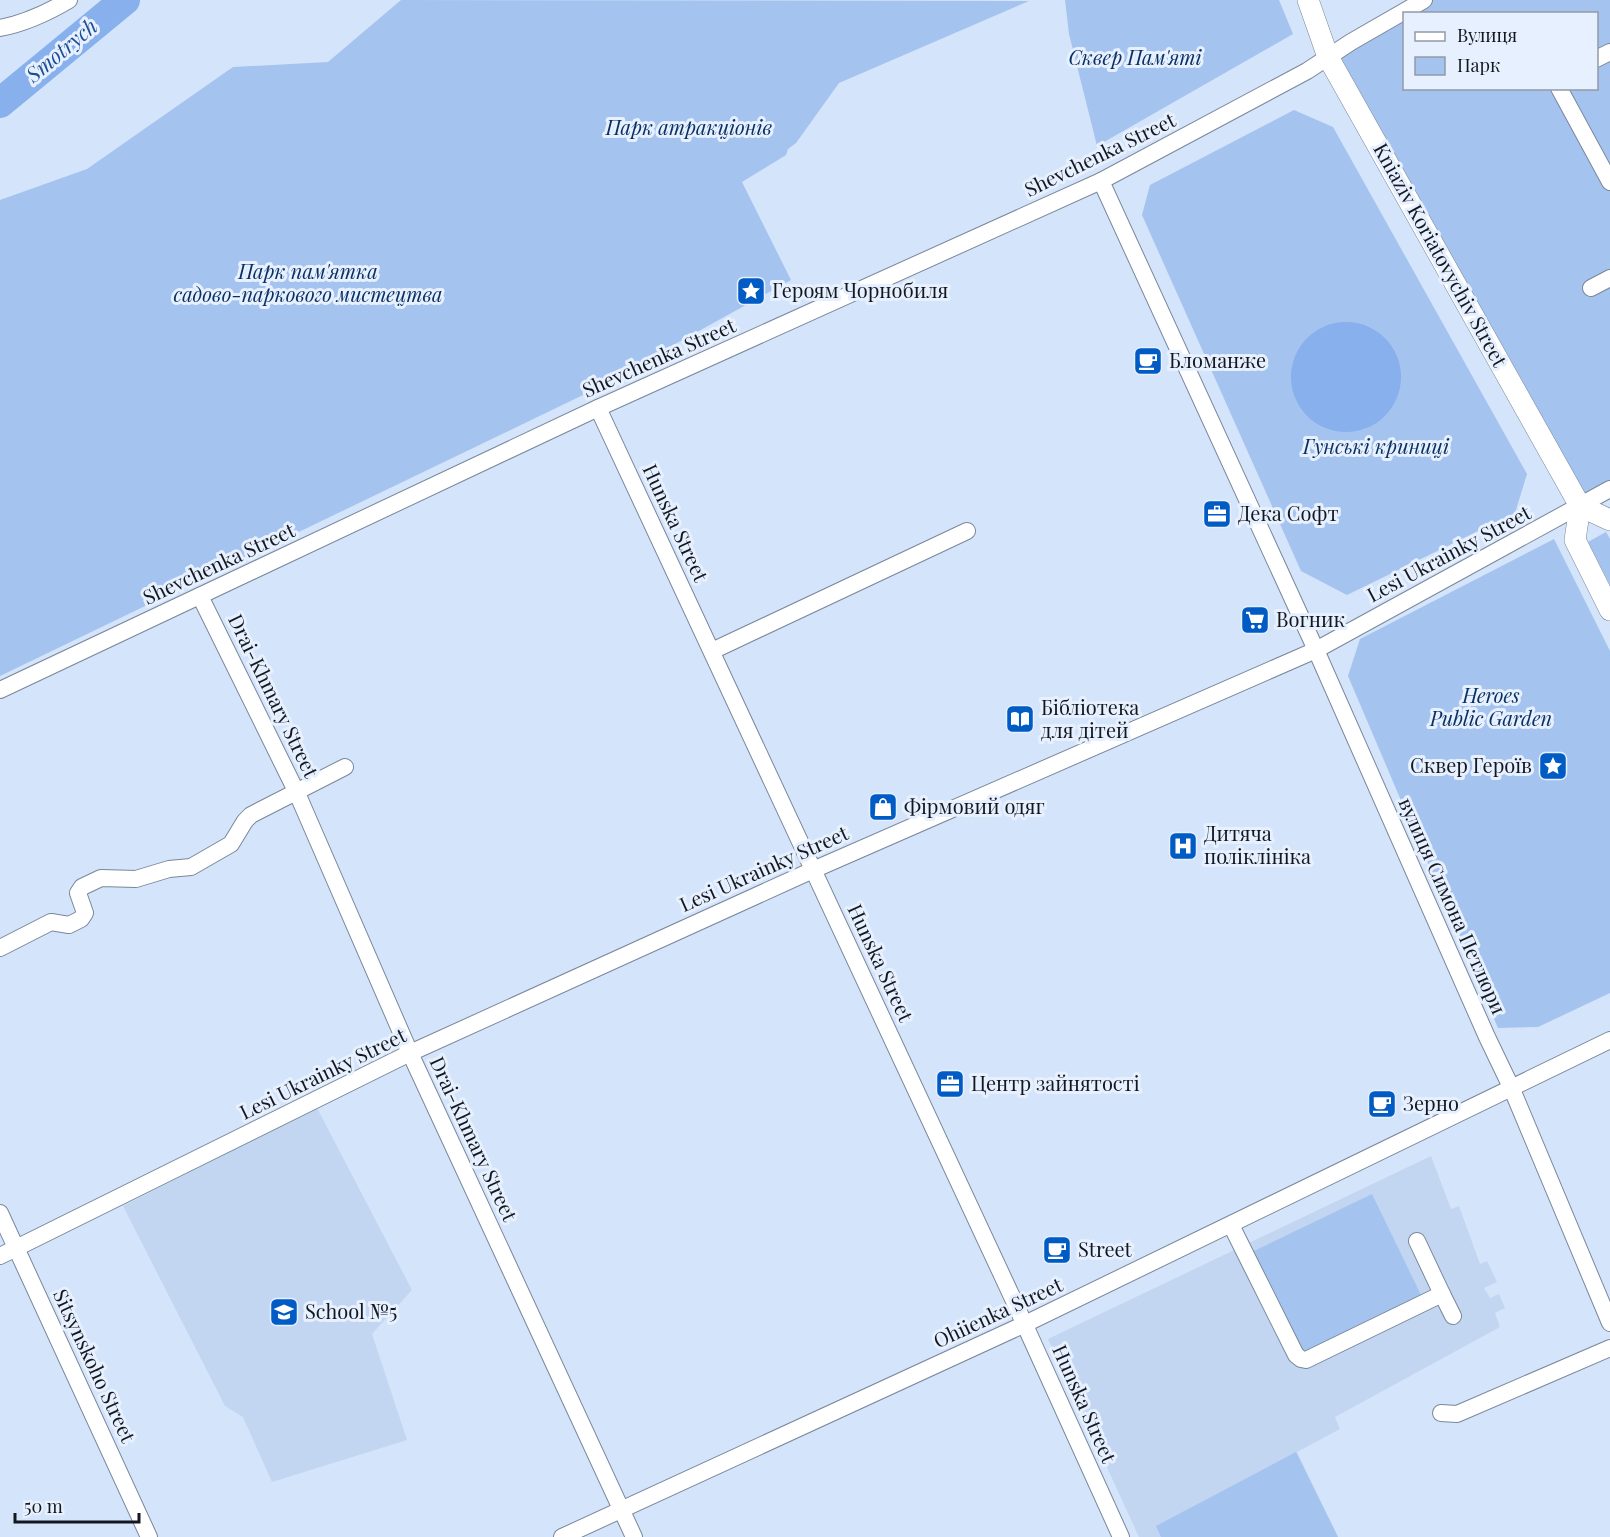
<svg xmlns="http://www.w3.org/2000/svg" width="1610" height="1537" viewBox="0 0 1610 1537" font-family="'Playfair Display',serif">
	<rect width="100%" height="100%" fill="#d4e4fa"/>
	<!-- built -->
	<g fill="#c2d6f2">
		<polygon points="317,1108 412,1290 372,1334 407,1440 272,1482 243,1417 225,1406 123,1206"/>
		<polygon points="1431,1156 1451,1209 1459,1206 1480,1264 1487,1261 1497,1282 1484,1288 1490,1298 1499,1294 1505,1308 1495,1313 1500,1327 1335,1417 1340,1429 1297,1452 1338,1537 1139,1537 1048,1339"/>
	</g>
	<!-- green -->
	<g fill="#a5c3ef" fill-rule="evenodd">
		<polygon points="401,0 1029,1 839,83 796,143 788,149 786,155 742,182 791,280 583,395 0,676 0,200 87,169 233,67 328,62"/>
		<polygon points="1065,0 1279,0 1293,34 1097,146 1069,34"/>
		<path d="M1424,0H1610V489L1580,506L1328,57ZM1404,14H1596V88H1404Z"/>
		<polygon points="1294,110 1333,127 1527,474 1515,513 1347,595 1301,571 1142,215 1150,185"/>
		<polygon points="1606,532 1610,539 1610,585 1588,542"/>
		<polygon points="1554,539 1610,651 1610,993 1538,1027 1498,1028 1348,676 1360,639"/>
		<polygon points="1372,1194 1421,1295 1304,1352 1254,1251"/>
		<polygon points="1296,1452 1338,1537 1161,1537 1156,1526"/>
	</g>
	<!-- water -->
	<circle fill="#87b0ec" cx="1346" cy="377" r="55"/>
	<g fill="none" stroke-linecap="round" stroke-linejoin="round">
		<!-- river -->
		<polyline stroke="#87b0ec" stroke-width="30" points="0,103 125,0"/>
		<!-- minor casing -->
		<g stroke="#79879b" stroke-width="18">
			<g id="minor">
				<path d="M0,28C26,23 47,13 69,0"/>
				<polyline points="1596,59 1610,52"/>
				<polyline points="1559,88 1610,182"/>
				<polyline points="1101,181 1316,650 1487,1037 1511,1087 1610,1323"/>
				<polyline points="1591,288 1610,278"/>
				<polyline points="598,408 1014,1301 1121,1537"/>
				<polyline points="200,596 297,793 410,1053 634,1537"/>
				<polyline points="712,651 967,531"/>
				<polyline points="0,690 598,408 1101,181 1307,71 1351,42 1424,0"/>
				<polyline points="0,948 51,922 69,925 81,919 85,913 78,893 82,887 101,878 136,879 169,869 191,867 231,844 245,821 251,815 345,767"/>
				<polyline points="0,1213 149,1537"/>
				<polyline points="1231,1225 1296,1355 1301,1359 1306,1360 1442,1294 1453,1316"/>
				<polyline points="1417,1241 1442,1294"/>
				<polyline points="0,1256 410,1053 813,870 1316,650 1610,489"/>
				<polyline points="1441,1413 1457,1414 1610,1348"/>
				<polyline points="562,1537 1025,1324 1610,1040"/>
			</g>
		</g>
		<!-- major casing -->
		<g stroke="#79879b" stroke-width="22">
			<g id="major">
				<polyline points="1308,0 1328,57 1580,506 1610,520"/>
				<polyline points="1580,506 1575,540 1610,610"/>
			</g>
		</g>
		<!-- minor -->
		<use href="#minor" stroke="#fff" stroke-width="16"/>
		<!-- major -->
		<use href="#major" stroke="#fff" stroke-width="21"/>
	</g>
	<!-- icons -->
	<defs>
		<g id="sight-square" transform="scale(1.5)"><rect x="-9" y="-9" width="18" height="18" rx="4" fill="#005bc4" stroke="#e7f0fe"/><path d="M0-6L1.8-2.2L6-1.7L2.9 1.2L3.7 5.4L0 3.3L-3.7 5.4L-2.9 1.2L-6-1.7L-1.8-2.2Z" fill="#fff"/></g>
		<g id="cafe-square" transform="scale(1.5)"><rect x="-9" y="-9" width="18" height="18" rx="4" fill="#005bc4" stroke="#e7f0fe"/><path d="M-5.5-4.5H6V0H3Q3 3.5 0 3.5H-2.5Q-5.5 3.5-5.5 0ZM3-3.2v2h1.7v-2ZM-6 4.5H4V6H-6Z" fill="#fff"/></g>
		<g id="office-square" transform="scale(1.5)"><rect x="-9" y="-9" width="18" height="18" rx="4" fill="#005bc4" stroke="#e7f0fe"/><path d="M-6-3h4V-5.5h4V-3h4V5H-6ZM-1-4.5V-3h2v-1.5ZM-6 0V1H6V0Z" fill="#fff"/></g>
		<g id="supermarket-square" transform="scale(1.5)"><rect x="-9" y="-9" width="18" height="18" rx="4" fill="#005bc4" stroke="#e7f0fe"/><path d="M-6-5.5h2.5l.6 2H6L4.5 2H-2.5L-4.4-4H-6ZM-1.5 3.2a1.3 1.3 0 1 0 .1 0ZM3 3.2a1.3 1.3 0 1 0 .1 0Z" fill="#fff"/></g>
		<g id="library-square" transform="scale(1.5)"><rect x="-9" y="-9" width="18" height="18" rx="4" fill="#005bc4" stroke="#e7f0fe"/><path d="M-6-4Q-3-5.5-.7-3.5V5Q-3 3-6 4ZM6-4Q3-5.5 .7-3.5V5Q3 3 6 4Z" fill="#fff"/></g>
		<g id="shop-square" transform="scale(1.5)"><rect x="-9" y="-9" width="18" height="18" rx="4" fill="#005bc4" stroke="#e7f0fe"/><path d="M-5-2.5h2.3a2.7 3.5 0 0 1 5.4 0H5L5.5 6h-11ZM-1.5-2.5h3a1.5 2.3 0 0 0-3 0Z" fill="#fff"/></g>
		<g id="hospital-square" transform="scale(1.5)"><rect x="-9" y="-9" width="18" height="18" rx="4" fill="#005bc4" stroke="#e7f0fe"/><path d="M-5-5h3v3.5h4V-5h3V5h-3V1.5h-4V5h-3Z" fill="#fff"/></g>
		<g id="school-square" transform="scale(1.5)"><rect x="-9" y="-9" width="18" height="18" rx="4" fill="#005bc4" stroke="#e7f0fe"/><path d="M0-5L7-2L0 1L-7-2ZM-4 1L0 2.5L4 1V4Q0 6-4 4Z" fill="#fff"/></g>
	</defs>
	<g fill-rule="evenodd">
		<use href="#sight-square" x="751" y="291"/>
		<use href="#cafe-square" x="1148" y="361"/>
		<use href="#office-square" x="1217" y="514"/>
		<use href="#supermarket-square" x="1255" y="620"/>
		<use href="#library-square" x="1020" y="719"/>
		<use href="#sight-square" x="1553" y="766"/>
		<use href="#shop-square" x="883" y="807"/>
		<use href="#hospital-square" x="1183" y="846"/>
		<use href="#office-square" x="950" y="1084"/>
		<use href="#cafe-square" x="1382" y="1104"/>
		<use href="#cafe-square" x="1057" y="1250"/>
		<use href="#school-square" x="284" y="1312"/>
	</g>
	<g text-anchor="middle" stroke-width="6" stroke-linejoin="round" paint-order="stroke">
		<!-- park labels -->
		<g font-size="20" font-style="italic" fill="#093065" stroke="#e7f0fe">
			<text x="1135" y="65">Сквер Пам'яті</text>
			<text x="689" y="135">Парк атракціонів</text>
			<text x="308" y="279">Парк пам'ятка<tspan x="308" dy="23">садово-паркового мистецтва</tspan></text>
			<text x="1376" y="454">Гунські криниці</text>
			<text x="1491" y="703">Heroes<tspan x="1491" dy="23">Public Garden</tspan></text>
		</g>
		<!-- street labels -->
		<g font-size="20" fill="#131820" stroke="#e7f0fe">
			<text transform="translate(1100 155) rotate(-26)" y="7">Shevchenka Street</text>
			<text transform="translate(1440 255) rotate(61)" y="7">Kniaziv Koriatovychiv Street</text>
			<text transform="translate(659 358) rotate(-24)" y="7">Shevchenka Street</text>
			<text transform="translate(675 523) rotate(65)" y="7">Hunska Street</text>
			<text transform="translate(1449 554) rotate(-28)" y="7">Lesi Ukrainky Street</text>
			<text transform="translate(219 564) rotate(-25)" y="7">Shevchenka Street</text>
			<text transform="translate(273 696) rotate(64)" y="7">Drai-Khmary Street</text>
			<text transform="translate(764 869) rotate(-24)" y="7">Lesi Ukrainky Street</text>
			<text transform="translate(1452 906) rotate(66)" y="7">вулиця Симона Петлюри</text>
			<text transform="translate(880 963) rotate(65)" y="7">Hunska Street</text>
			<text transform="translate(323 1074) rotate(-26)" y="7">Lesi Ukrainky Street</text>
			<text transform="translate(473 1139) rotate(65)" y="7">Drai-Khmary Street</text>
			<text transform="translate(998 1313) rotate(-25)" y="7">Ohiienka Street</text>
			<text transform="translate(94 1366) rotate(65)" y="7">Sitsynskoho Street</text>
			<text transform="translate(1084 1404) rotate(66)" y="7">Hunska Street</text>
		</g>
		<!-- poi labels -->
		<g font-size="20" fill="#131820" stroke="#e7f0fe" text-anchor="start">
			<text x="772" y="298">Героям Чорнобиля</text>
			<text x="1169" y="368">Бломанже</text>
			<text x="1238" y="521">Дека Софт</text>
			<text x="1276" y="627">Вогник</text>
			<text x="1041" y="715">Бібліотека<tspan x="1041" dy="23">для дітей</tspan></text>
			<text x="1532" y="773" text-anchor="end">Сквер Героїв</text>
			<text x="904" y="814">Фірмовий одяг</text>
			<text x="1204" y="841">Дитяча<tspan x="1204" dy="23">поліклініка</tspan></text>
			<text x="971" y="1091">Центр зайнятості</text>
			<text x="1403" y="1111">Зерно</text>
			<text x="1078" y="1257">Street</text>
			<text x="305" y="1319">School №5</text>
		</g>
		<!-- water labels -->
		<g font-size="21" font-style="italic" fill="#1c4f96" stroke="#e7f0fe">
			<text transform="translate(62 51) rotate(-40)" y="7">Smotrych</text>
		</g>
	</g>
	<!-- legend -->
	<rect x="1403" y="12" width="195" height="78" fill="#e7f0fe" stroke="#929aa5" stroke-width="1.5"/>
	<rect x="1415" y="32" width="30" height="9" fill="#ffffff" stroke="#929aa5" stroke-width="1.5"/>
	<text x="1457" y="42" font-size="18" fill="#131820">Вулиця</text>
	<rect x="1415" y="57" width="30" height="18" fill="#a5c3ef" stroke="#929aa5" stroke-width="1.5"/>
	<text x="1457" y="72" font-size="18" fill="#131820">Парк</text>
	<!-- scale -->
	<path d="M15 1513v9h124v-9" fill="none" stroke="#131820" stroke-width="3"/>
	<text x="24" y="1513" font-size="18" fill="#131820" stroke="#e7f0fe" stroke-width="4.5" paint-order="stroke">50 m</text>
</svg>
